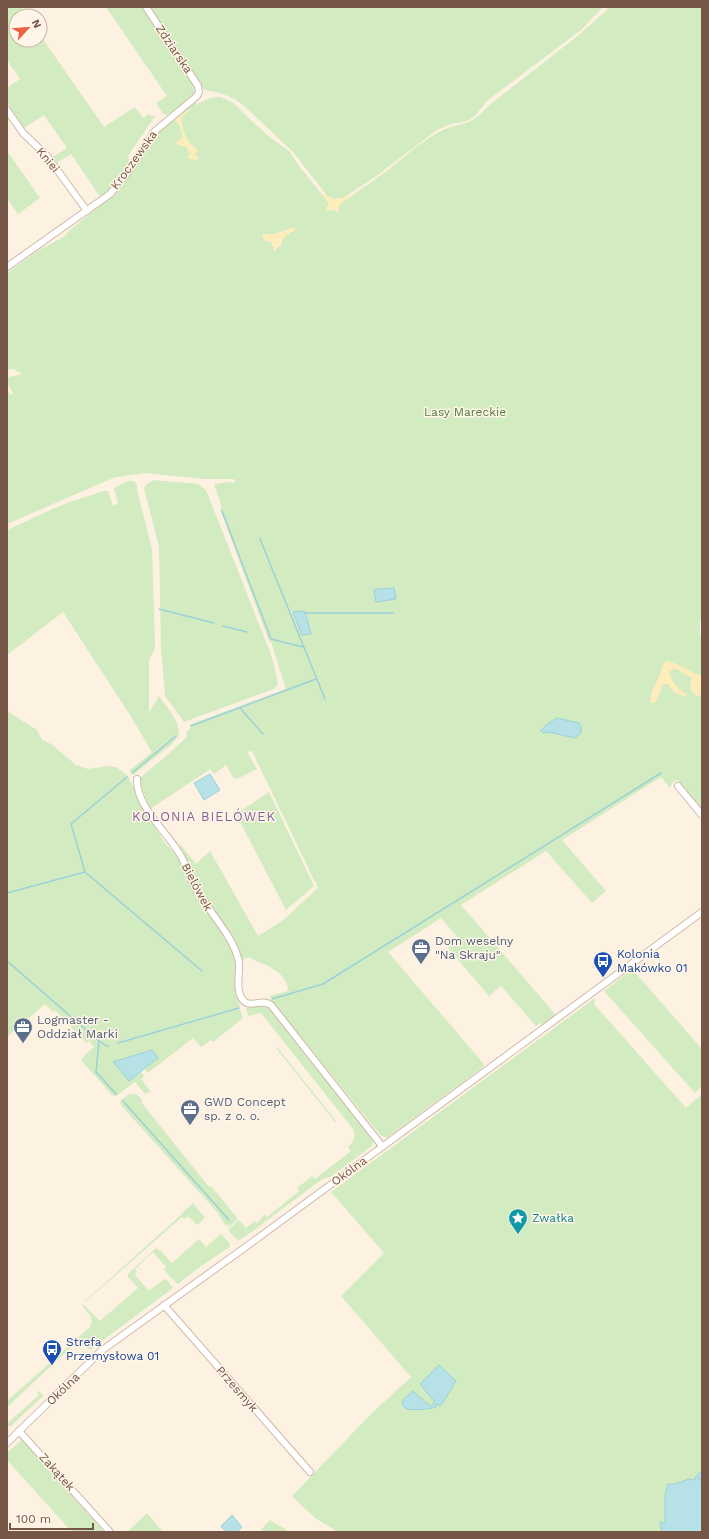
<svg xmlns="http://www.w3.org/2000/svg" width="709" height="1539" viewBox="0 0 709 1539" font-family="'Work Sans',sans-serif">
	<rect width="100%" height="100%" fill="#fdf1e2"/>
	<!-- green -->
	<g fill="#d3ebc0" fill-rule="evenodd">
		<polygon points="7,7 21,7 27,16 16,16 16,40 40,40 40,35 104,127 135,107 143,118 149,114 152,117 154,115 155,116 128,156 130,164 116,184 103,196 99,195 71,154 57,163 53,157 67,148 44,115 24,128 7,102 7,88 20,79 7,60"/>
		<polygon points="106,7 143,7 193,82 192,83 195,91 193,96 168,115 163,114 156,103 167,96"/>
		<path d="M149,7H603L581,30L488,100L474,117L467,121L451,124L437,130L375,177L343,198L334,199H330L325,193L293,152L243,105C230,95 221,93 205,90L203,88Z"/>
		<path d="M610,7H702V621L700,622V634L702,635V677L699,675L694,694L697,696L702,695V810L677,780L672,783L670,788L661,777L562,840L606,891L592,903L546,851L461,905L556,1015L543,1025L540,1023L536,1026L501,986L489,996L448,948L459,939L441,918L388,952L484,1064L483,1067L387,1138L380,1135L272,1001L270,996L288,991C288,971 262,964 248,957L240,962L203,897L179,848L181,845L196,864L210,851L258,936L282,921L318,888L252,751L247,752L257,769L237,779L236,778L234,779L226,765L214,774L210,769L230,756L150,809L139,781L142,776L165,757L186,738L187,731L191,728V724L286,689L271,642L269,641L220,509L222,508L214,484L229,482L235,483V481L233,479H203L144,473L113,478L7,524V391L12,395L13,393L7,382L9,377L22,374L14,369L7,370V273L39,250L64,237L69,231L120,189L158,131L195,102L197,104L210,98L220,97L232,102L267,135L290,152L299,166L329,203L326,209L338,211L339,205C355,193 372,182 388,170C404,157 420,143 437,133C459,121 469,129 487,107L580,34ZM190,109H191L181,117C181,129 186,141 195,149L196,160L188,158L190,154L187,147L181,139L183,137L180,127L176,120L178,117ZM290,229L292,231L285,235L280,246L274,248L271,242L268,240L264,234L271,235Z"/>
		<polygon points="7,151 40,198 18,214 7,198"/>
		<polygon points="154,480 198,484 206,490 272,657 278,684 274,689 184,722 165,696 161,647 159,547 144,488 147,484"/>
		<path d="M128,481H134L137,484V490L152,549L155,644V648L149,660V713L159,696C166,706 178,719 179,732C179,736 176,739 173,743L133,775L129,771L152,752L130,715L63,612L7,655V530L64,504L104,491H108L113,506L118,503L114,488Z"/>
		<polygon points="7,711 37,730 42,740 51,744 76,765 88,769 108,766 116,767 127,775 155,827 165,843 179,858 231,945 236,961 237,992 240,1010 243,1018 213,1042 211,1040 201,1047 193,1038 148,1073 145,1069 158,1058 113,1062 129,1081 141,1072 144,1076 141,1079 151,1092 145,1094 135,1082 116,1096 112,1095 81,1060 81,1059 94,1047 89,1041 86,1043 60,1015 59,1015 55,1010 53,1012 45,1004 7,1037"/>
		<polygon points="269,792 314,886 286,910 236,814"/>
		<polygon points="632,969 702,1049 702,1086 695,1093 604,991"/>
		<path d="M595,998L594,1004L686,1108L702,1094V1474L700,1472L695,1481L675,1485L669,1483L665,1495V1526L660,1523L662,1532H334L335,1530L315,1518L292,1496L373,1412L411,1377L341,1296L384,1253L331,1192ZM439,1365L436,1407L402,1404L413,1391L430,1406L434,1404L435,1401L421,1383Z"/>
		<path d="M258,1006L268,1007L276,1015L372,1137L373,1142L372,1146L332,1176L321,1180L253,1231L238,1241L228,1230L239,1220L246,1228L255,1221L257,1223L265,1214L267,1217L299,1191L297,1188L312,1176L315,1179L351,1151L348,1147C354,1142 356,1136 353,1129L261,1013L248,1016L246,1008Z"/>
		<polygon points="277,1047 336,1121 335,1122 276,1048"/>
		<path d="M129,1094C136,1092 139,1096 143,1101L141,1102L209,1187L211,1186L238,1219L227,1229L229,1225L228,1224L226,1226L218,1213L121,1105L120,1101Z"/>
		<polygon points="193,1203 205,1218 197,1225 188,1216 184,1219 182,1217 84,1303 84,1302 182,1214 182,1213"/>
		<path d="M221,1234L229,1242L230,1247L201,1266L178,1284L170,1277L164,1269L166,1267L153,1252L135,1269L137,1272L135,1275L147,1289L150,1290L164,1279L167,1280L173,1288L90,1350L78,1341L7,1407V1401L90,1327C96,1316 84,1312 82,1303L100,1321L138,1288L128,1277V1274L156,1248L159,1251L160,1250L172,1263L199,1239L206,1247Z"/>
		<polygon points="39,1391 43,1396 10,1427 7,1424 7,1421 9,1422 39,1395 37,1392"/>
		<polygon points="22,1440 104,1532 72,1532 7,1460 7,1453"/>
		<polygon points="147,1513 163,1532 127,1532"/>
		<polygon points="270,1520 290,1532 259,1532"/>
	</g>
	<!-- sand -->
	<g fill="#feedbb">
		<path d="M190,109H191L181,117C181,129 187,144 198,150L195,154L199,158L196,160L188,158L190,154L187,147L178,145L176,142L183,137C181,131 180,124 175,120V119Z"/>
		<path d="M323,193C334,200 337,202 349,194L351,196L339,205V212L334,209L326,211L329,203L323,195Z"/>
		<path d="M293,227L295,229V231L291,232L287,236L288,234C283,237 279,246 275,251L273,250L274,245L271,242L264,240L262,236L264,234C274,235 285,233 293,227Z"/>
		<path d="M667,661C679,664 691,672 702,677V695L698,696L690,690L692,678L675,668L669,672C672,683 678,689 688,695L683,696L674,692L668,684H663L656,702L651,703C649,690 661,679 662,665Z"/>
	</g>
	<!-- water -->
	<g fill="#b6e1e7" stroke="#9bd1d9">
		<polygon points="394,588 396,599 376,602 374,590 377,589"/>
		<polygon points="302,611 305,612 311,634 302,635 293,612"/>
		<polygon points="557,718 579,723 581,728 581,733 575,738 549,732 543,733 541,730 549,723"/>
		<polygon points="210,774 220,790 204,800 194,783"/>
		<polygon points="152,1050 158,1058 129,1081 113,1062"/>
		<path d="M439,1365L456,1381L441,1406L437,1404L436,1407C427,1410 415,1410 406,1409L402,1404L403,1400L413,1391L430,1406L434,1404V1401L420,1384Z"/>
		<polygon points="700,1472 702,1474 702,1479 699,1478 699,1479 702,1481 702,1532 662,1532 660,1523 661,1521 665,1525 665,1495 668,1484 675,1484 689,1479 695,1480 696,1476"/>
		<polygon points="232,1515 242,1527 237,1532 226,1532 221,1526"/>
	</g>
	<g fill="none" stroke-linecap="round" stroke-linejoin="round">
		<!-- stream -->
		<g stroke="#9bd1d9" stroke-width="1.5">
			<polyline points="222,511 271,639 303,647"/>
			<polyline points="260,539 325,699"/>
			<polyline points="159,609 214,623"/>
			<polyline points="304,613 393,613"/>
			<polyline points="223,626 247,632"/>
			<polyline points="240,708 263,734"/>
			<polyline points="191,726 316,679"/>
			<polyline points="132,773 176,736"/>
			<polyline points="85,872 71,824 127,777"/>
			<polyline points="7,893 85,872 202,971"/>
			<polyline points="7,961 99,1041 96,1072 116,1094"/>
			<polyline points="272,999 323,984 661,773"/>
			<polyline points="99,1041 105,1045 108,1046"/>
			<polyline points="118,1043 239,1008"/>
			<polyline points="123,1101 229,1220"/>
		</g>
		<!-- minor casing -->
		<g stroke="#d0baab" stroke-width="8">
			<g id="minor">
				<polyline points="7,110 23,133 47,156 87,211"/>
				<polyline points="7,267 110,194 125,176 155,131 197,96 199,92 198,86 146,7"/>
				<path d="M137,779C136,808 170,834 182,858C186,867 189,876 194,885C204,903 217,919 228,936C233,944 237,953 239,962C240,973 235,991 243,1000C250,1009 262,998 271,1005L382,1146"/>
				<polyline points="678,786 702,815"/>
				<polyline points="164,1305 310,1472"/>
				<polyline points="19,1431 110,1532"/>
				<polyline points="7,1443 101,1351 247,1246 702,912"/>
			</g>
		</g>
		<!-- minor -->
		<use href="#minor" stroke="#fff" stroke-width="6"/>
	</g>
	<!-- icons -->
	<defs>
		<g id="office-pin" transform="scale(1)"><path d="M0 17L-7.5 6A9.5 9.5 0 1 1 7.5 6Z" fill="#5c6f8a" stroke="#fff5e8"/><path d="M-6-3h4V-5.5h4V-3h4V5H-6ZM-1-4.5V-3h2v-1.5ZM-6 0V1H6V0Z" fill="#fff"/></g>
		<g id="bus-pin" transform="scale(1)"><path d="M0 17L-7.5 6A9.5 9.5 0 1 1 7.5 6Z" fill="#1a4fb4" stroke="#fff5e8"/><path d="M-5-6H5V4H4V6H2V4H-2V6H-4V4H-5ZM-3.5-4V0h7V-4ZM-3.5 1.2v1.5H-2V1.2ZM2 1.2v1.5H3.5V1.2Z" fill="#fff"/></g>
		<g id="sight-pin" transform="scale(1)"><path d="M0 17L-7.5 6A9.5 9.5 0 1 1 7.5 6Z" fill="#0f9aa8" stroke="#fff5e8"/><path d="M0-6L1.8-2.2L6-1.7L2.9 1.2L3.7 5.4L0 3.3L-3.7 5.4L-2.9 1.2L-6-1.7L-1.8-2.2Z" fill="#fff"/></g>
	</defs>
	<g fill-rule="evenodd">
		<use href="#office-pin" x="421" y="948"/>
		<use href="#bus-pin" x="603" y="961"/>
		<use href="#office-pin" x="23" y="1027"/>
		<use href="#office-pin" x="190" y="1109"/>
		<use href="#sight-pin" x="518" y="1218"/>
		<use href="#bus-pin" x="52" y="1349"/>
	</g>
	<g text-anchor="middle" stroke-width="3" stroke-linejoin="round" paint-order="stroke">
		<!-- street labels -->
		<g font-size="12" fill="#755647" stroke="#fff5e8">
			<text transform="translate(174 49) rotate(56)" y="4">Zdziarska</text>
			<text transform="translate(48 160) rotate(50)" y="4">Kniei</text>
			<text transform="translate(134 160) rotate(-54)" y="4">Kroczewska</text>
			<text transform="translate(197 887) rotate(62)" y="4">Bielówek</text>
			<text transform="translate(349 1171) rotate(-36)" y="4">Okólna</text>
			<text transform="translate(63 1389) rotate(-44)" y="4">Okólna</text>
			<text transform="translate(237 1389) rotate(49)" y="4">Przesmyk</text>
			<text transform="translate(57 1472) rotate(48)" y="4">Zakątek</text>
		</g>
		<!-- park labels -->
		<g font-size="12" fill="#537b3f" stroke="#fff5e8">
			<text x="465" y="416">Lasy Mareckie</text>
		</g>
		<!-- service labels -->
		<g font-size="12" fill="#4e5e75" stroke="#fff5e8" text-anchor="start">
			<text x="435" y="945">Dom weselny<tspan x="435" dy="14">"Na Skraju"</tspan></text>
			<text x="37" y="1024">Logmaster -<tspan x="37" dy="14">Oddział Marki</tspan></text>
			<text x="204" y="1106">GWD Concept<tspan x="204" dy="14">sp. z o. o.</tspan></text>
		</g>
		<!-- transit labels -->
		<g font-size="12" fill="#164399" stroke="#fff5e8" text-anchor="start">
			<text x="617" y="958">Kolonia<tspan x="617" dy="14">Makówko 01</tspan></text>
			<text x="66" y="1346">Strefa<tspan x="66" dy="14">Przemysłowa 01</tspan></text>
		</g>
		<!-- culture labels -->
		<g font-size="12" fill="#0d838f" stroke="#fff5e8" text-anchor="start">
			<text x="532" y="1222">Zwałka</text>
		</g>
		<!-- neighbourhood labels -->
		<g font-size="13" letter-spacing="1" fill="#856399" stroke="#fff5e8">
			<text x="204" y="821">KOLONIA BIELÓWEK</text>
		</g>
	</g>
	<!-- border -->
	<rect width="709" height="1539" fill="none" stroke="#755647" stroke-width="16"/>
	<!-- north arrow -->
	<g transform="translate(28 28) rotate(64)"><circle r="19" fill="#fff5e8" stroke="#c8b5a8"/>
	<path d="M0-3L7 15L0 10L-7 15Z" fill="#eb6242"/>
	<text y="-6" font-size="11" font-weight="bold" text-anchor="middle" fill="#755647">N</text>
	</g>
	<!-- scale -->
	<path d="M10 1523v6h83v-6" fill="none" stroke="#755647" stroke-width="2"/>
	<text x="16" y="1523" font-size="12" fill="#755647" stroke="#fff5e8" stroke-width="3" paint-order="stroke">100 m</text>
</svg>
